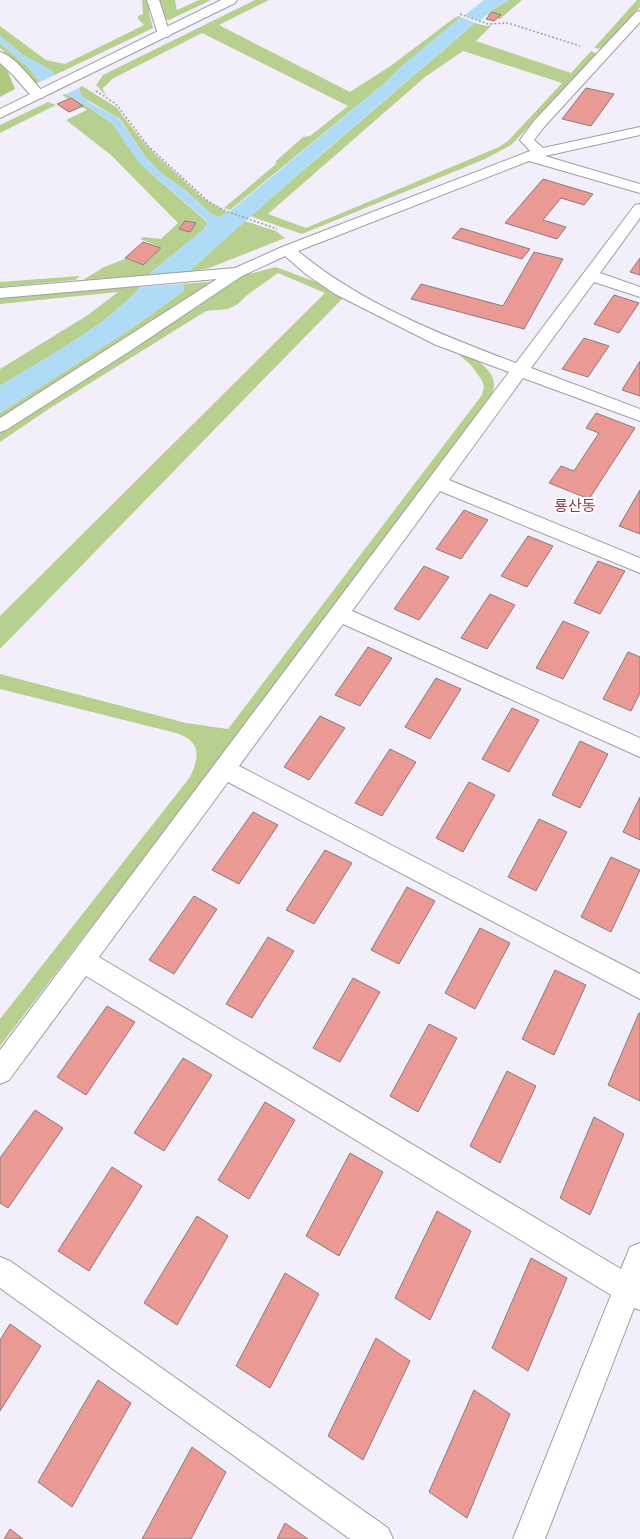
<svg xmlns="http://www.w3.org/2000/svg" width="640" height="1539" viewBox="0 0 640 1539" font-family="Lato,'Noto Sans KR',sans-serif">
	<rect width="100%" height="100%" fill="#f2effa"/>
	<!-- green -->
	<g fill="#b8d08f" fill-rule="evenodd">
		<polygon points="142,0 149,0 149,12 153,28 55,75 51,70 24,56 0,36 0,26 46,60 65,64 144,25 138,19 138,16 143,14"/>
		<polygon points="159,0 175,0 177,10 199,0 211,0 169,20 165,19"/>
		<polygon points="255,0 269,0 219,25 350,92 389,67 453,19 458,16 461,17 400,68 386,82 230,210 224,208 276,164 276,161 303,137 310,136 348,106 202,33 112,79 103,88 103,90 107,97 96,85 103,75"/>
		<polygon points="509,0 522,0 500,19 487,15 489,12"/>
		<polygon points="637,0 640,0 640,7 602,49 594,48"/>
		<path d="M475,23L487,26L492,25L476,41L571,73L591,51L597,54L517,139L511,145L485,159L302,234L250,216ZM463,51L562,83L508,141L499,147L306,228L268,214L425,77Z"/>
		<polygon points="0,43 29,68 40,82 35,83 22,67 0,48"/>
		<polygon points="82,86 116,107 141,139 156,155 203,198 228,213 219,217 211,214 185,190 161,173 146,158 120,119 82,97 79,88"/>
		<polygon points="66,94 90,108 113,124 136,158 145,168 208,223 203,230 148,275 83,280 104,267 125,259 142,265 162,248 140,239 144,237 161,239 178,223 111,155 66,120 87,110 62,95"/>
		<polygon points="48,102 56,105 0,133 0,125"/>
		<polygon points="245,221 276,231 285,238 209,268 188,272"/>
		<polygon points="276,267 329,287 344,297 0,649 0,616 325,293 278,273 246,296 238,304 228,309 206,311 47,410 0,442 0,428 238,274 249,274"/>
		<polygon points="80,276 75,280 0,287 0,282"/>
		<polygon points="221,281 0,423 0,413 135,326 182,292 184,288 182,284"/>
		<path d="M134,284V287H140C106,327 45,358 0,386V369L88,315L118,292L0,304V298Z"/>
		<path d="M446,344C462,352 501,367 493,391C492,395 489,398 487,402L215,765L0,1046V1019L190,777C200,756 201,741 176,733L0,689V674L186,723L228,729L482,395L484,386L481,379L471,365Z"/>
	</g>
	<!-- forest -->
	<polygon fill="#afc982" points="0,63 8,72 15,89 0,97"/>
	<!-- water -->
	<g fill="#b0dbf7">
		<polygon points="484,0 509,0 489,12 480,21 465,15"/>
		<path d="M461,17L475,23L325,151L188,272L148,275L203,230L208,222L145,168L136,158L113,124L90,108L66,94L79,88C82,105 108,109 120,120L146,158L161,173L185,190L211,214L219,217L228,213L386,82L399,68Z"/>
		<polygon points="0,36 24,56 51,70 55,75 40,82 29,68 0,43"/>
		<path d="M182,284L184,288L182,292L135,326L0,413V386C46,357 105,328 140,287Z"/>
	</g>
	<!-- building -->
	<g fill="#eb9994" stroke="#887c7a">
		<polygon points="492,12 501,15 494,21 486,19"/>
		<polygon points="586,88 614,94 591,126 562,119"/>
		<polygon points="71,98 83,106 69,112 57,104"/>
		<polygon points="543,179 593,194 584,205 561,198 543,220 566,227 557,239 505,223"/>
		<polygon points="185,221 196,223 190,232 179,229"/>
		<polygon points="461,228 530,249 522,259 452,238"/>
		<polygon points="143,242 161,248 143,265 125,258"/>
		<polygon points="534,252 563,259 524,329 411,299 421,284 503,306"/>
		<polygon points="640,258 640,275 630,272"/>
		<polygon points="614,295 639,303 619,333 594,324"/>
		<polygon points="584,338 609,346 588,377 562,369"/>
		<polygon points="640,361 640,396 622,390"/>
		<polygon points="596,413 635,428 589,499 549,483 561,466 574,471 599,433 586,428"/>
		<polygon points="640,490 640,534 619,526"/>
		<polygon points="464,510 488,520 461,559 436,549"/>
		<polygon points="528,536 553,546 527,587 501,576"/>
		<polygon points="598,561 625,571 600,614 574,603"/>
		<polygon points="424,566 449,577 419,620 394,609"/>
		<polygon points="490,594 515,605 487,649 461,638"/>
		<polygon points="563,621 589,632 563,679 536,668"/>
		<polygon points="368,647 392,658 360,706 335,695"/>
		<polygon points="628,652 640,657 640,693 631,711 603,699"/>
		<polygon points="436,678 461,689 430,739 405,727"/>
		<polygon points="512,708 539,720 509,772 482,759"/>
		<polygon points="320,716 345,728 309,780 284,767"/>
		<polygon points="580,741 608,754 580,808 552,795"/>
		<polygon points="390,749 416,762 382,816 355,803"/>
		<polygon points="469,782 495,795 463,852 436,838"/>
		<polygon points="640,797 640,840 623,832"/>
		<polygon points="253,812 278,825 239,884 212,870"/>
		<polygon points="539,819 567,832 536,891 508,877"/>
		<polygon points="325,850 352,863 314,924 286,910"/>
		<polygon points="611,857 640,870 611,932 581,917"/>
		<polygon points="407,887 435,901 399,964 371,950"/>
		<polygon points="194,896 217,909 174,974 149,960"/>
		<polygon points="480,928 510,943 475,1009 445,993"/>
		<polygon points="268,937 294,951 252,1018 226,1004"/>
		<polygon points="555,970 586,985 554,1055 522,1039"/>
		<polygon points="353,978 380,992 340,1062 313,1048"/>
		<polygon points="107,1006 135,1022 86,1095 57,1077"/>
		<polygon points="639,1013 640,1013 640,1101 608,1085"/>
		<polygon points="429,1024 457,1038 418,1112 390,1096"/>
		<polygon points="183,1058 212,1075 164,1151 134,1133"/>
		<polygon points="507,1071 536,1086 500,1163 470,1146"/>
		<polygon points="265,1102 295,1120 249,1199 218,1180"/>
		<polygon points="35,1110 63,1128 8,1208 0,1203 0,1158"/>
		<polygon points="594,1117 624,1134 590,1215 560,1198"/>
		<polygon points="350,1153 383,1172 339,1256 306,1236"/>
		<polygon points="112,1167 142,1186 89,1271 58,1251"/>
		<polygon points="437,1211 471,1231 430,1320 395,1298"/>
		<polygon points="197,1216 228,1236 177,1325 144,1303"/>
		<polygon points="531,1258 567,1278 528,1371 492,1348"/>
		<polygon points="285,1273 319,1294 270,1388 236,1366"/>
		<polygon points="10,1324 41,1346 0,1411 0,1340"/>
		<polygon points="376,1338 410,1361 363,1460 328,1436"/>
		<polygon points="98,1380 131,1403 72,1507 38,1482"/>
		<polygon points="474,1390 510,1414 467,1518 429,1492"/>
		<polygon points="192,1447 226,1472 191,1539 142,1539"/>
		<polygon points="285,1523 308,1539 277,1539"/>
		<polygon points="10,1529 23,1539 4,1539"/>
	</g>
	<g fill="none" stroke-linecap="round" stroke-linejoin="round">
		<!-- minor casing -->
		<g stroke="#9f9ca6" stroke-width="2">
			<g id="minor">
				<polygon points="147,0 159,0 170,34 168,37 160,37 158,34"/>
				<path d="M640,11V22L544,127L534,140L543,148L640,127V135L545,156L640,184V193L529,161L298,251C360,303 441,335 516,363L635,205L640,204V218L600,273L640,287V297L594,282L531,368L640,409V421L523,378L449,480L640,558V573L440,491L352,611L640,738V757L343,624L239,766L640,974V999L228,782L99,957L621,1269L630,1247L640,1243V1310L634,1308L545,1539H513L611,1295L86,976L9,1080L0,1084V1050L509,372L436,345L335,294L307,275L285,256L242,276L130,351L6,430L0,432V418L217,279L0,298V288L235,268L282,247L530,151L520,140L534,121L636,12Z"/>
				<path d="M0,52C15,56 33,81 43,92L45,95L43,98H33L13,75L0,63Z"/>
				<polygon points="0,1257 10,1261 388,1528 393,1539 350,1539 0,1288"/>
			</g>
		</g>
		<!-- secondary casing -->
		<g stroke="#9f9ca6" stroke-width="2">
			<polygon id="secondary" points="221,0 237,0 235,3 0,118 0,109"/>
		</g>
		<!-- path -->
		<g stroke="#9e9ca4" stroke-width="1.5" stroke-dasharray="2 2" stroke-linecap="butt">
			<polyline points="460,14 488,24 508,23 580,46"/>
			<polyline points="96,91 116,104 148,146 209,202 226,211 277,229"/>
		</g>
		<!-- minor -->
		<use href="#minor" fill="#fff" fill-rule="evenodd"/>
		<!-- secondary -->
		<use href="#secondary" fill="#fff" fill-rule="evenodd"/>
	</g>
	<g text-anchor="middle" stroke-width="4" stroke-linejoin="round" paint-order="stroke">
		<!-- quarter labels -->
		<g font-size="15" fill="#853d4d" stroke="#fff">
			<text x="575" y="511">룡산동</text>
		</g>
	</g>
</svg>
